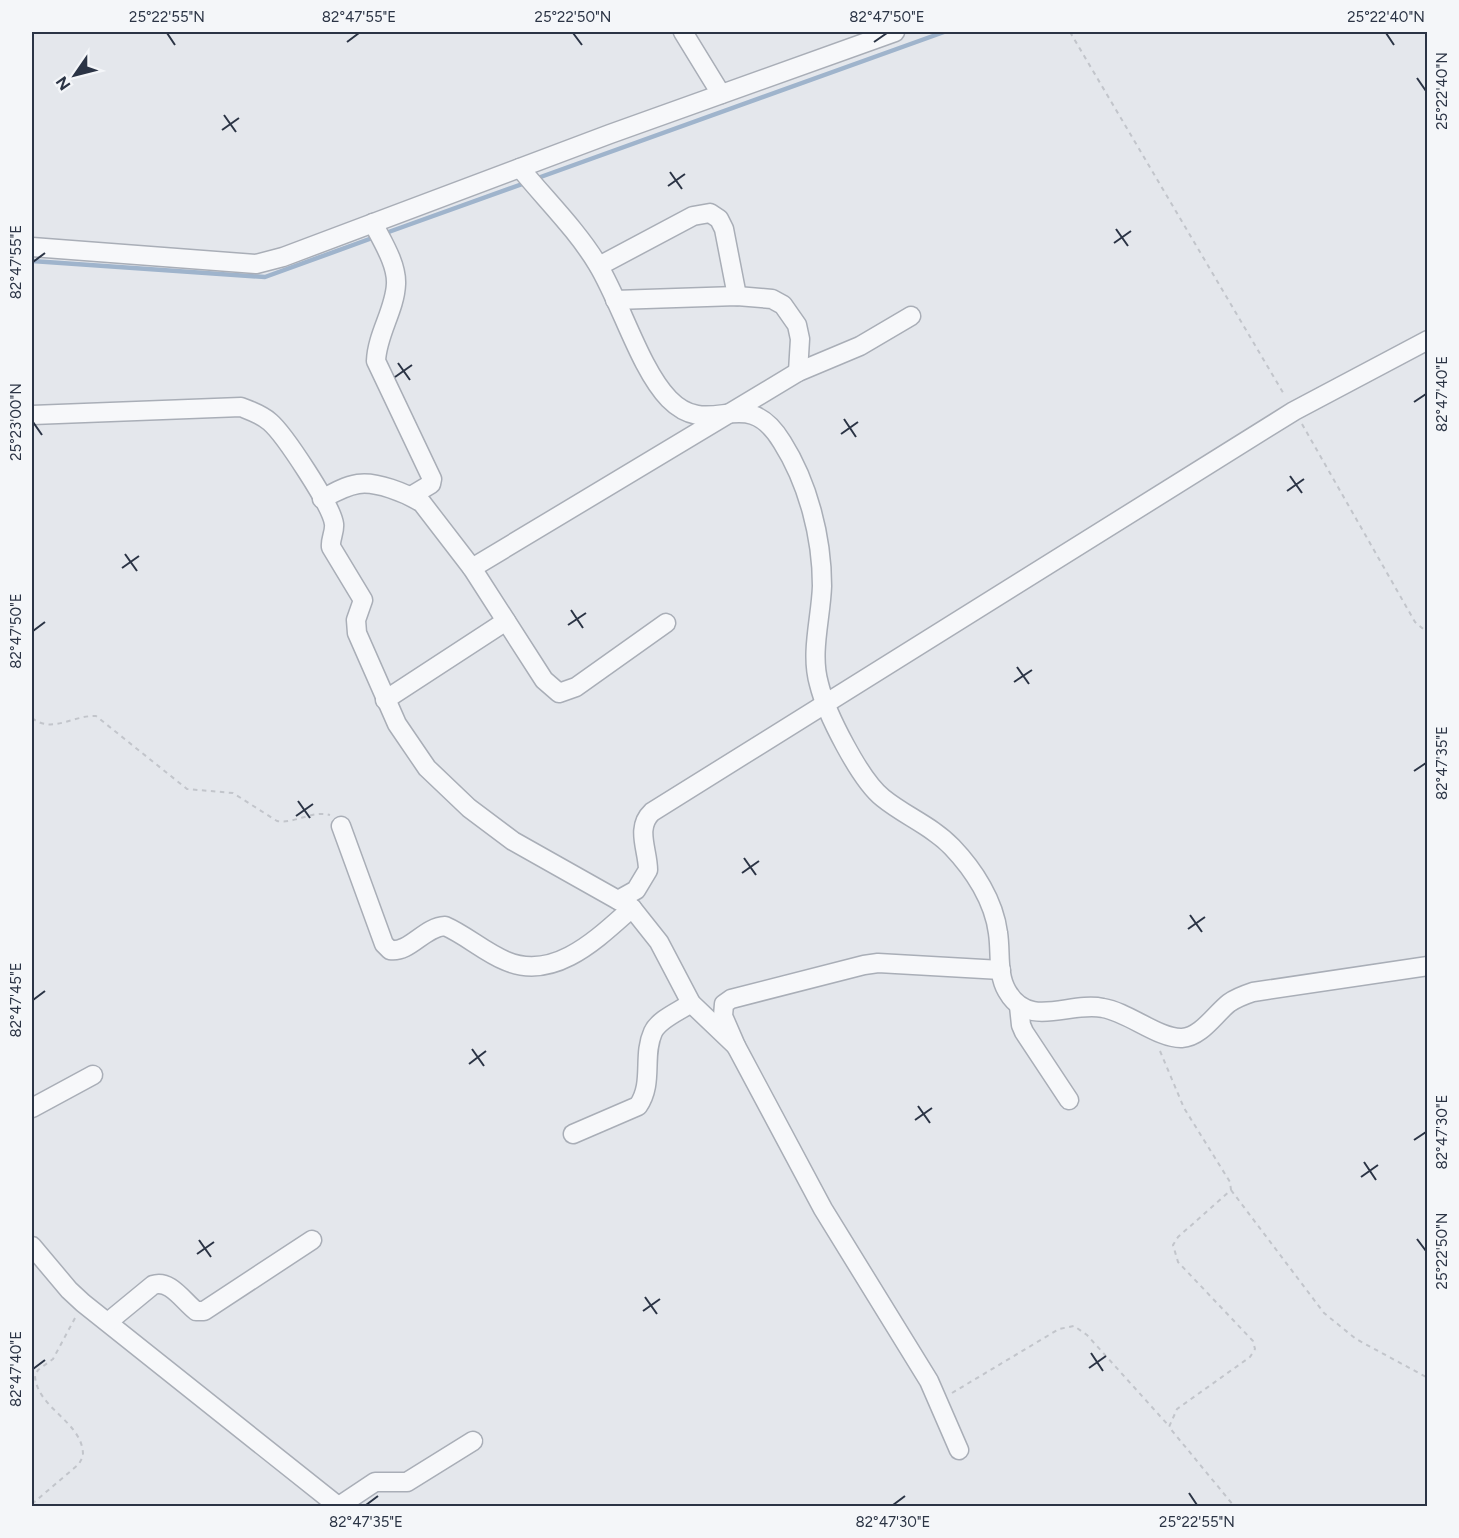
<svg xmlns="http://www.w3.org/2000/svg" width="1459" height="1538" viewBox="0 0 1459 1538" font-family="Figtree,sans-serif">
	<rect width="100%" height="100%" fill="#e4e7ec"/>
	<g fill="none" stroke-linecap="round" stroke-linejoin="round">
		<!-- stream -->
		<g stroke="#9fb4cc" stroke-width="4.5">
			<polyline points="535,179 944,32"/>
			<polyline points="383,234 528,182"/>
			<polyline points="32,261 265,277 375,237"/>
		</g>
		<!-- minor casing -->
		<g stroke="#a9aeb7" stroke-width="21">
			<g id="minor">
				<polyline points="683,32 721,94"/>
				<path d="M520,168C546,200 577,230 598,265C621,303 640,369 669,399C711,442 745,381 782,442C808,483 822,537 822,586C821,618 810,653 819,684C826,713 860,780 883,798C905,816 932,826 952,847C974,870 994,901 998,933C1001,952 997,974 1007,991C1029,1030 1069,1001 1103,1008C1128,1012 1159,1039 1182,1038C1201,1037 1215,1014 1229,1003C1236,998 1244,995 1253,992L1428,966"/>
				<path d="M373,223C382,241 397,264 396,284C395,310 377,334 376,361L432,479L431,484L411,496"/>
				<polyline points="32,247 256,264 283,257 610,134 895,32"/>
				<polyline points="599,266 693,216 710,213 719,219 724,229 737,296"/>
				<polyline points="615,300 737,296 772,299 783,305 797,325 800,339 798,372"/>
				<path d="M32,415L241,407C251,411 261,414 270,422C284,434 332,506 334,524C335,532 330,539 331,547L363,600L356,620L357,633L397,724L427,768L469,808L513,841L632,908L659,942L691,1003L736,1046"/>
				<path d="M322,499C333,493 345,486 358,484C376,481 406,493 422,503L472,568L544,680L559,693L576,687L666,623"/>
				<polyline points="472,568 798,372 860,346 911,316"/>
				<polyline points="385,700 506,621"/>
				<path d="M341,826L384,944L390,950C410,953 424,927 445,926C466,935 484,952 506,961C555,982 599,937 632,908"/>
				<path d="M618,900L636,890L648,870C648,850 635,828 652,812L1294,411L1428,340"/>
				<polyline points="1019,1006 1021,1025 1024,1032 1069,1100"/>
				<polyline points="32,1108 93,1075"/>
				<path d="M573,1134L638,1106C654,1083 642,1056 653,1032C659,1019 680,1011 691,1003"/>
				<polyline points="32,1246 69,1290 83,1303 338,1506"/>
				<path d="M108,1322L153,1285C170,1279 183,1301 196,1311H204L312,1240"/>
				<polyline points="959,1450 929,1381 823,1209 736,1046 723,1016 724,1004 731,999 864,965 878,963 1001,970"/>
				<polyline points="339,1506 375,1482 407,1482 473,1441"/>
			</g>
		</g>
		<!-- path -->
		<g stroke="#c2c5cb" stroke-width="2" stroke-dasharray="4.5 4.5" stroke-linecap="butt">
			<polyline points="1070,32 1285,396"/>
			<polyline points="1302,424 1415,622 1428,633"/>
			<path d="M32,718C52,734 73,715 96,716L187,789L233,793L277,821C295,824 312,810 330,815"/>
			<polyline points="1160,1051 1184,1108 1230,1182 1231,1190 1178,1237 1173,1245 1178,1262 1253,1341 1255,1349 1250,1357 1177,1409 1169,1427 1234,1506"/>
			<polyline points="1231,1190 1324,1313 1356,1339 1428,1378"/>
			<polyline points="32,1367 34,1375"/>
			<polyline points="952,1393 1059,1329 1074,1326 1087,1335 1169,1426"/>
			<path d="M32,1504L79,1464L83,1456C84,1422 37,1409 35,1376L38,1370L53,1359L75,1318"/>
		</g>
		<!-- minor -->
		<use href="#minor" stroke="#f7f8fa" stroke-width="18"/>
	</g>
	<!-- ticks -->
	<path fill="none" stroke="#2b3445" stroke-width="2" d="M167,33L175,45M573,33L582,45M1386,33L1394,45M347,42L359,33M874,42L887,33M1417,78L1426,91M224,115L236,132M222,130L239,118M670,172L682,189M668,186L685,174M1116,229L1128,246M1114,243L1131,231M33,262L45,253M398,363L410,380M395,377L412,365M1414,402L1426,394M844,419L856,437M33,422L42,435M841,434L858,422M1290,476L1302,493M1287,491L1304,479M125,554L137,571M122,568L139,556M571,610L583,628M568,625L586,613M33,631L45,622M1017,667L1029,684M1014,682L1032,670M1414,771L1426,763M298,801L310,818M296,816L313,804M744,858L756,875M742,873L759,861M1190,915L1202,932M1188,929L1205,917M33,1000L45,991M472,1049L484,1066M469,1064L486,1051M918,1106L930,1123M915,1120L932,1108M1414,1140L1426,1132M1364,1162L1376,1180M1361,1177L1378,1165M1417,1239L1426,1251M199,1240L211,1257M197,1254L214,1242M645,1297L657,1314M643,1311L660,1299M1091,1353L1103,1371M1089,1368L1106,1356M33,1369L45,1360M1189,1493L1197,1505M366,1505L378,1496M893,1505L905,1496"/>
	<!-- border -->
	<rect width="1459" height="1538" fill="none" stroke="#f4f6f9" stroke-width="66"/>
	<!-- north arrow -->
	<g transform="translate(75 75) rotate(235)" stroke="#f4f6f9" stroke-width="4.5" paint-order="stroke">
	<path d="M0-4.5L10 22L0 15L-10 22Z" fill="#2b3445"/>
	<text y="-9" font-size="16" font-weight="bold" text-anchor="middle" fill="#2b3445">N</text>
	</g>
	<rect x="33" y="33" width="1393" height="1472" fill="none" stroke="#2b3445" stroke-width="2"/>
	<g font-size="15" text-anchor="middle" fill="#2b3445">
		<text x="167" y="22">25°22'55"N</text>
		<text x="359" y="22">82°47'55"E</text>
		<text x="573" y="22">25°22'50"N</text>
		<text x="887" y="22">82°47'50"E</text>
		<text x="1386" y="22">25°22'40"N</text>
		<text transform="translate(1442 91) rotate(-90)" y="5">25°22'40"N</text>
		<text transform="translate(16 262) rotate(-90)" y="5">82°47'55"E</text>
		<text transform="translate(1442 394) rotate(-90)" y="5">82°47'40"E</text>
		<text transform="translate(16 422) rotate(-90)" y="5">25°23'00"N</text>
		<text transform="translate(16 631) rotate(-90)" y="5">82°47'50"E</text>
		<text transform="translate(1442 763) rotate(-90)" y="5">82°47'35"E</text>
		<text transform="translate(16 1000) rotate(-90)" y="5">82°47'45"E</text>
		<text transform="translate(1442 1132) rotate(-90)" y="5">82°47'30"E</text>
		<text transform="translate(1442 1251) rotate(-90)" y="5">25°22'50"N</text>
		<text transform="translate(16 1369) rotate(-90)" y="5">82°47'40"E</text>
		<text x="366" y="1527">82°47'35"E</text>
		<text x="893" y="1527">82°47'30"E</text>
		<text x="1197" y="1527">25°22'55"N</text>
	</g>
</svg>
